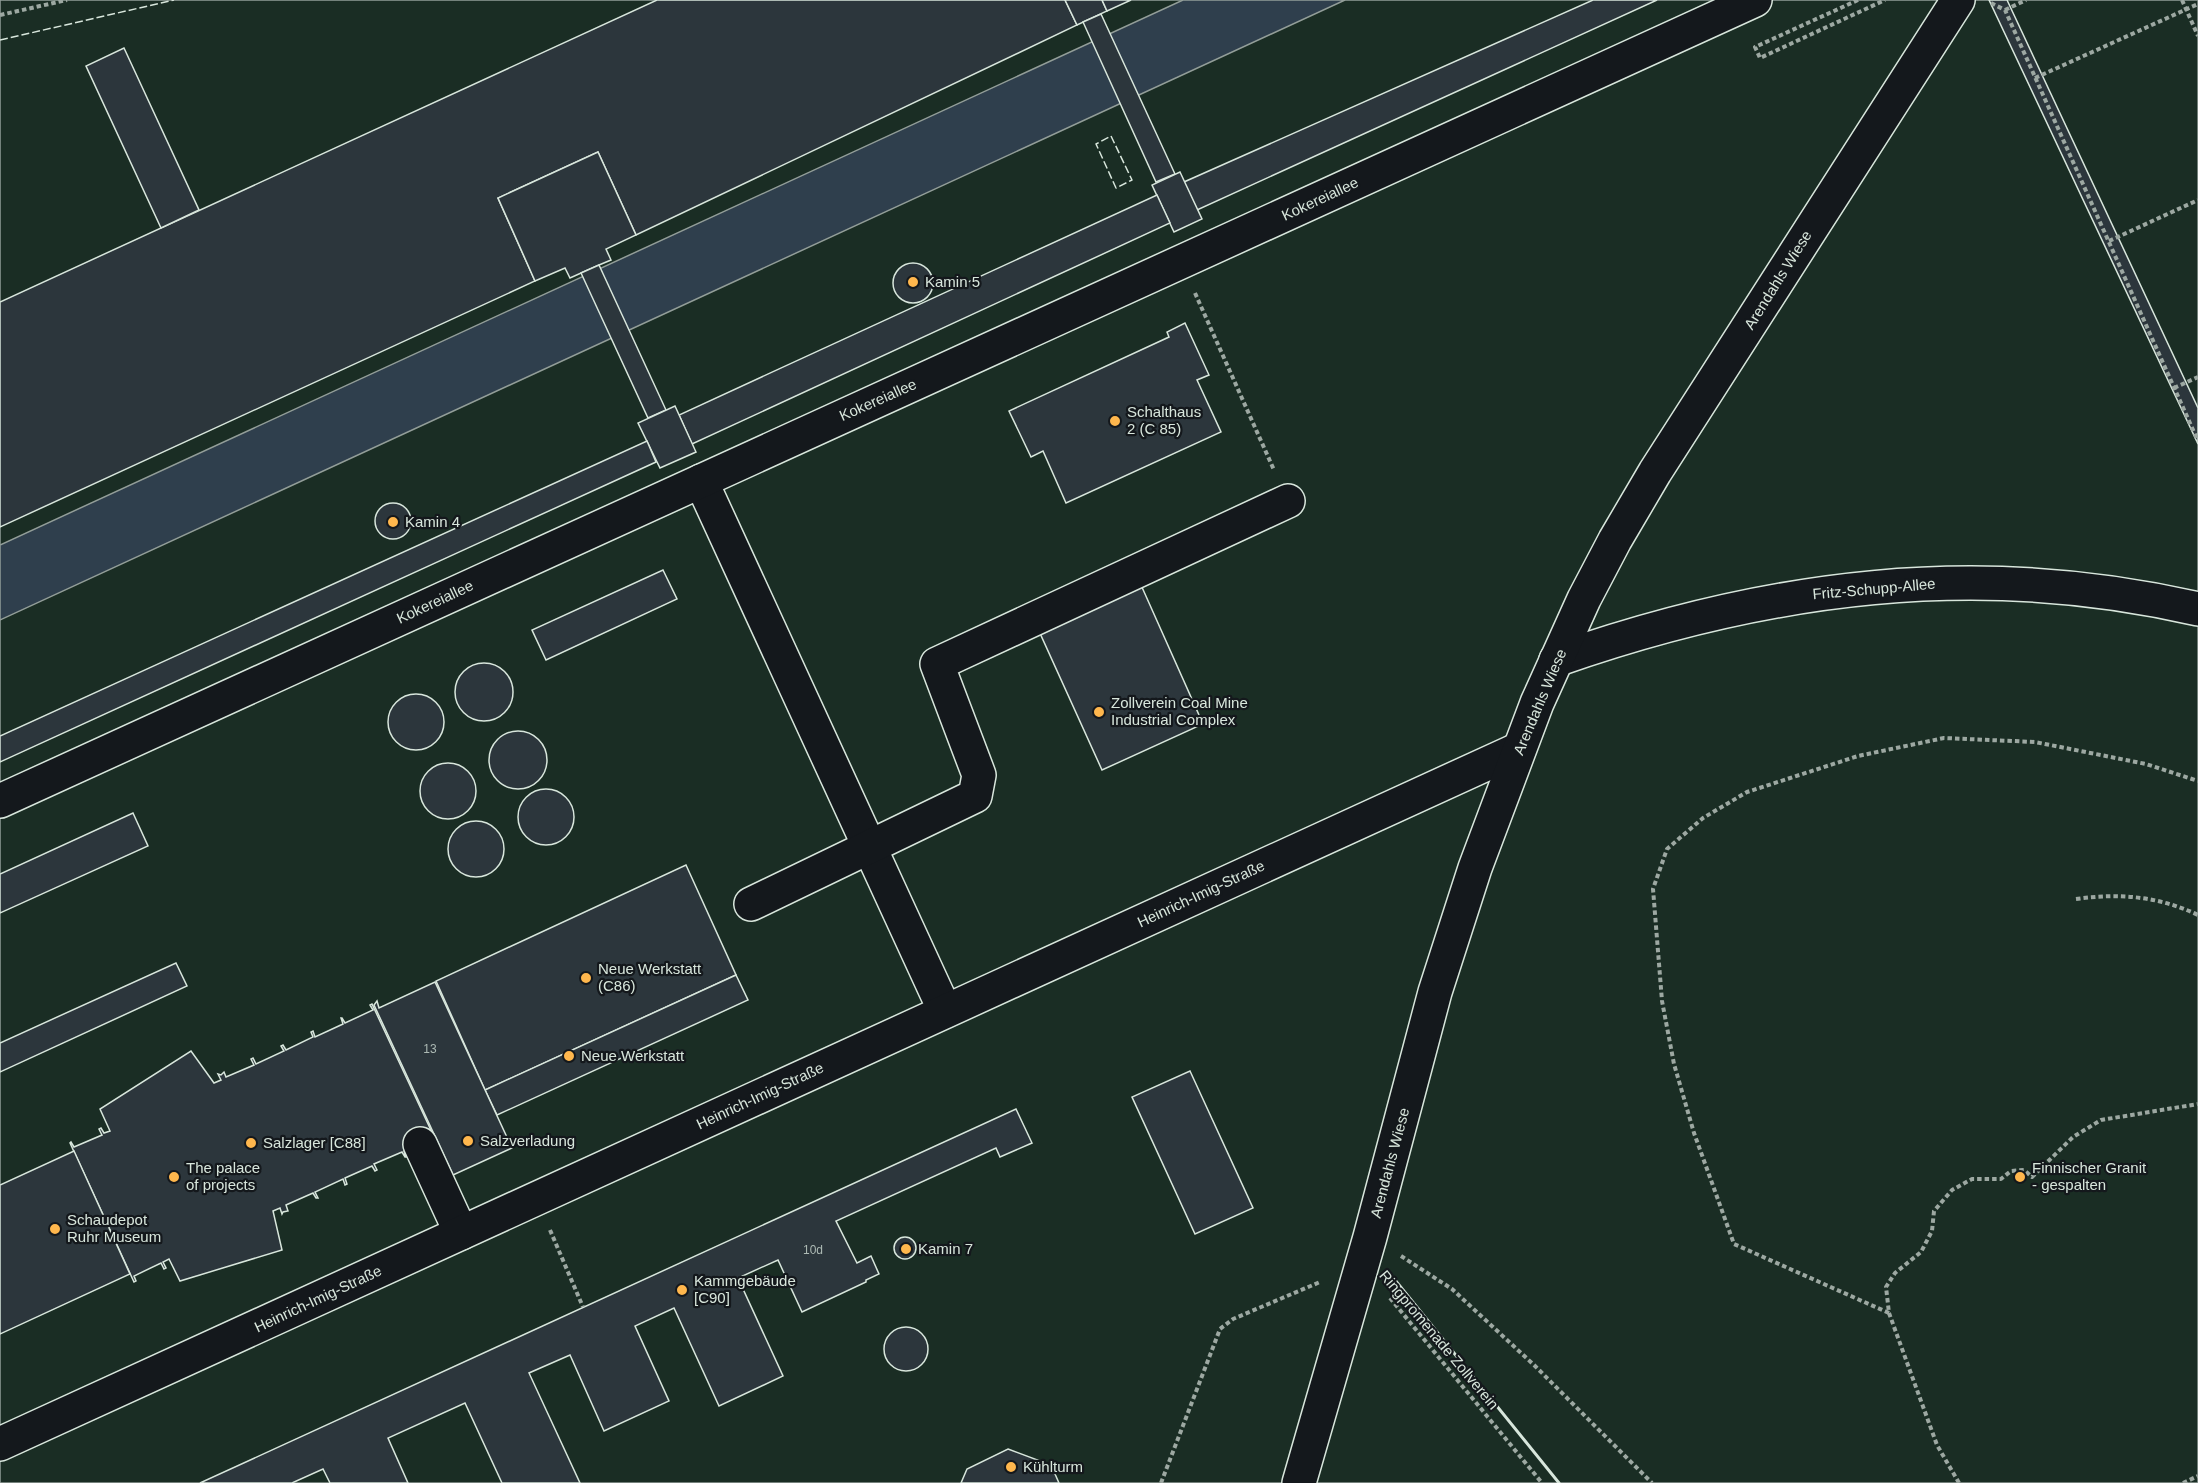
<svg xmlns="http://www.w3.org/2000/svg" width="2198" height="1483" viewBox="0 0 2198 1483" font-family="Arial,sans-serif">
	<rect width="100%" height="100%" fill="#14181c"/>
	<!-- green -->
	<rect fill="#1a2d24" stroke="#939e99" stroke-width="1.5" x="0" y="0" width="2198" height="1483"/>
	<!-- water -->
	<polygon fill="#2f3f4d" stroke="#939e99" stroke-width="1.5" points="1183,0 1345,0 0,620 0,545"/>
	<!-- building -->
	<g fill="#2c363c" stroke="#d8e6dc" stroke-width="1.5">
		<polygon points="657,0 1065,0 1077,25 636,235 598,152 498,198 535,281 0,527 0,302"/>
		<polygon points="1065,0 1102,0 1107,11 1077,25"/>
		<polygon points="1102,0 1131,0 1107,11"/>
		<polygon points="1593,0 1657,0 1197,210 1184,182"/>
		<polygon points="1989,0 2007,0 2198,408 2198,444"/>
		<polygon points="1101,14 1175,174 1156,182 1083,22"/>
		<polygon points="124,48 199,210 161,228 86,66"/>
		<polygon points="598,152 636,235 606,249 611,260 599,265 570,278 565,268 535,281 498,198"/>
		<polygon points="1180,172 1202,219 1174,232 1152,185"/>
		<polygon points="1157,195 1170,223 692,444 679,415"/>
		<circle cx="913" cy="283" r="20"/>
		<polygon points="599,265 666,410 648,418 581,273"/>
		<polygon points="1185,323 1209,375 1197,380 1221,432 1066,503 1043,451 1031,457 1009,411 1169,337 1167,332"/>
		<polygon points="675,406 696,452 660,468 638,423"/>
		<polygon points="647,441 656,462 0,762 0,736"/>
		<circle cx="393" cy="521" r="18"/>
		<polygon points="663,570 677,599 546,660 532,630"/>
		<polygon points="1141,585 1203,724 1102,770 1039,631"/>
		<circle cx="484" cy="692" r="29"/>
		<circle cx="416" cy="722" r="28"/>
		<circle cx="518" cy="760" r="29"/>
		<circle cx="448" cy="791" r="28"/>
		<circle cx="546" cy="817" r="28"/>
		<polygon points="133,813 148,846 0,913 0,874"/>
		<circle cx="476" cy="849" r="28"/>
		<polygon points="686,865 736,975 485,1090 436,981"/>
		<polygon points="176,963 187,986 0,1072 0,1043"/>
		<polygon points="736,975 748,1000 497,1115 485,1090"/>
		<polygon points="435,982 512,1148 453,1175 374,1005 377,1001 379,1008"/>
		<polygon points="372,1004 436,1141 420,1144 404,1151 406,1157 405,1157 402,1152 374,1164 377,1170 375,1171 372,1166 345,1178 347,1184 345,1185 343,1179 315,1192 318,1198 316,1198 313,1193 286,1205 288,1211 283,1212 282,1214 280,1208 273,1211 282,1250 180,1281 169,1259 163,1262 166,1268 164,1269 161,1263 134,1276 136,1281 134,1282 70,1143 71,1142 74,1147 102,1135 99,1129 101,1128 104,1133 110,1131 100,1109 191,1051 214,1083 221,1080 218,1074 221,1075 224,1072 226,1077 254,1065 251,1059 253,1058 256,1064 284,1051 281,1046 283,1045 286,1050 313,1037 311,1032 313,1031 315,1037 343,1024 341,1018 342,1018 345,1023 373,1010 370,1005"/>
		<polygon points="1190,1071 1253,1208 1195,1234 1132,1097"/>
		<polygon points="1016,1109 1032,1143 1000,1157 996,1148 836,1221 857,1263 871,1256 879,1274 866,1280 866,1282 802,1312 778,1260 738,1278 783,1376 719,1406 674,1308 635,1326 669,1401 604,1431 570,1355 529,1373 580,1483 502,1483 465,1403 388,1438 408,1483 330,1483 323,1469 292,1483 200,1483"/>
		<polygon points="74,1151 130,1274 0,1334 0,1185"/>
		<circle cx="905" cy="1248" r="11"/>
		<circle cx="906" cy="1349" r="22"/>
		<polygon points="1008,1449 1051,1465 1059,1483 961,1483 967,1469"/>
	</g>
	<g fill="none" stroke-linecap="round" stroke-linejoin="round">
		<!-- minor casing -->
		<g stroke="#d8e6dc" stroke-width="36">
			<g id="minor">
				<polyline points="701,481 945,1011"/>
				<path d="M1556,660C1767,586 1978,558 2198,609"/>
				<polyline points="0,801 1755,0"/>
				<polyline points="751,904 975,796 979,775 937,664 1288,501"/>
				<polyline points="420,1144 461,1233"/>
				<polyline points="0,1444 1519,749"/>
				<polyline points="1299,1483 1370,1237 1435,992 1475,868 1537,703 1584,599 1615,540 1655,472 1958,0"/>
			</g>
		</g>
		<!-- path -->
		<g stroke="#9da8a2" stroke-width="4" stroke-dasharray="4.5 3" stroke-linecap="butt">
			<polyline points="1858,0 1755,47 1760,58 1885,0"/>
			<polyline points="2182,0 2198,36"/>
			<polyline points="1991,3 2005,10 2198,441"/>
			<polyline points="2005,10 2026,0"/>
			<polyline points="0,15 67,0"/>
			<polyline points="2035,78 2198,4"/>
			<polyline points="2109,241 2198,200"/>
			<polyline points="1195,293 1274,470"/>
			<polyline points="2174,388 2198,377"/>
			<path d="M2076,899C2119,893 2158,896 2198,915"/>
			<polyline points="550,1230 583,1307"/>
			<polyline points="1401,1256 1452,1289 1534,1365 1652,1483"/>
			<polyline points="1390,1298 1542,1483"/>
			<polyline points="1889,1313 1734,1244 1694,1133 1674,1064 1662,1001 1653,889 1667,849 1703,818 1747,792 1858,756 1944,738 2035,742 2146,764 2198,781"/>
			<polyline points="1161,1483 1220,1329 1233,1319 1320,1282"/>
			<polyline points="1959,1483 1937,1445 1889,1313 1886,1287 1895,1273 1921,1252 1932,1231 1934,1211 1952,1190 1972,1179 2001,1179 2011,1171 2024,1170 2032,1177 2073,1137 2101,1120 2198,1104"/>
			<polyline points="2183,1483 2198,1476"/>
		</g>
		<!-- minor -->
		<use href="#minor" stroke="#14181c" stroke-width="33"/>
		<!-- fence -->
		<g stroke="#d8e6dc" stroke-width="1.5" stroke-dasharray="8 3" stroke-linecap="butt">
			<polyline points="0,40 174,0"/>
			<polygon points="1111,136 1132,180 1116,188 1096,144"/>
		</g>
		<!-- wall -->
		<polyline stroke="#d8e6dc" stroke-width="3" points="1395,1280 1559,1483"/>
	</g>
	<!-- markers -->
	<g fill="#ffb74d" stroke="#14181c" stroke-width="2">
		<circle cx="913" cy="282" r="6"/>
		<circle cx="1115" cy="421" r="6"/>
		<circle cx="393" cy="522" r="6"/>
		<circle cx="1099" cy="712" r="6"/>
		<circle cx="586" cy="978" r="6"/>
		<circle cx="569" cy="1056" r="6"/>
		<circle cx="468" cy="1141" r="6"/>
		<circle cx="251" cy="1143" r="6"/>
		<circle cx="174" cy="1177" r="6"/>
		<circle cx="2020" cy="1177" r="6"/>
		<circle cx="55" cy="1229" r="6"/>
		<circle cx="906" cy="1249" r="6"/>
		<circle cx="682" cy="1290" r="6"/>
		<circle cx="1011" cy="1467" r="6"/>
	</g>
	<g text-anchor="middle" stroke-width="4.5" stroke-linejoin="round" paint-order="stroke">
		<!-- number labels -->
		<g font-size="12" fill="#adbab4">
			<text x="430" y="1053">13</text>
			<text x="813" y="1254">10d</text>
		</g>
		<!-- street labels -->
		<g font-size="15" fill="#d8e6dc" stroke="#14181c">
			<text transform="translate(1320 199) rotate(-25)" y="5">Kokereiallee</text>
			<text transform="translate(1778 280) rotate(-58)" y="5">Arendahls Wiese</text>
			<text transform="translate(878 400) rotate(-24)" y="5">Kokereiallee</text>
			<text transform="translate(1874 589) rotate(-5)" y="5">Fritz-Schupp-Allee</text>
			<text transform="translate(435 602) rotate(-25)" y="5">Kokereiallee</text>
			<text transform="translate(1540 702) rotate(-67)" y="5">Arendahls Wiese</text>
			<text transform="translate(1201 894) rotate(-25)" y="5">Heinrich-Imig-Straße</text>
			<text transform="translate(760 1096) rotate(-25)" y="5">Heinrich-Imig-Straße</text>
			<text transform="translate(1390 1163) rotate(-75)" y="5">Arendahls Wiese</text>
			<text transform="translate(318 1299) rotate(-25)" y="5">Heinrich-Imig-Straße</text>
			<text transform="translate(1439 1340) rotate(50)" y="5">Ringpromenade Zollverein</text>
		</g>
		<!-- poi labels -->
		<g font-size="15" fill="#d8e6dc" stroke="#14181c" text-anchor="start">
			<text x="925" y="287">Kamin 5</text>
			<text x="1127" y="417">Schalthaus<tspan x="1127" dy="17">2 (C 85)</tspan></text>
			<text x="405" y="527">Kamin 4</text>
			<text x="1111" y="708">Zollverein Coal Mine<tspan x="1111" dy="17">Industrial Complex</tspan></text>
			<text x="598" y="974">Neue Werkstatt<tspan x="598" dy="17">(C86)</tspan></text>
			<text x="581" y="1061">Neue Werkstatt</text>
			<text x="480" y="1146">Salzverladung</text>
			<text x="263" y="1148">Salzlager [C88]</text>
			<text x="186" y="1173">The palace<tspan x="186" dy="17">of projects</tspan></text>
			<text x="2032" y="1173">Finnischer Granit<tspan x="2032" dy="17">- gespalten</tspan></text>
			<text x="67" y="1225">Schaudepot<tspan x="67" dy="17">Ruhr Museum</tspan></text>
			<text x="918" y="1254">Kamin 7</text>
			<text x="694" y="1286">Kammgebäude<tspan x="694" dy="17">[C90]</tspan></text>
			<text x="1023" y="1472">Kühlturm</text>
		</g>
	</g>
</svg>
